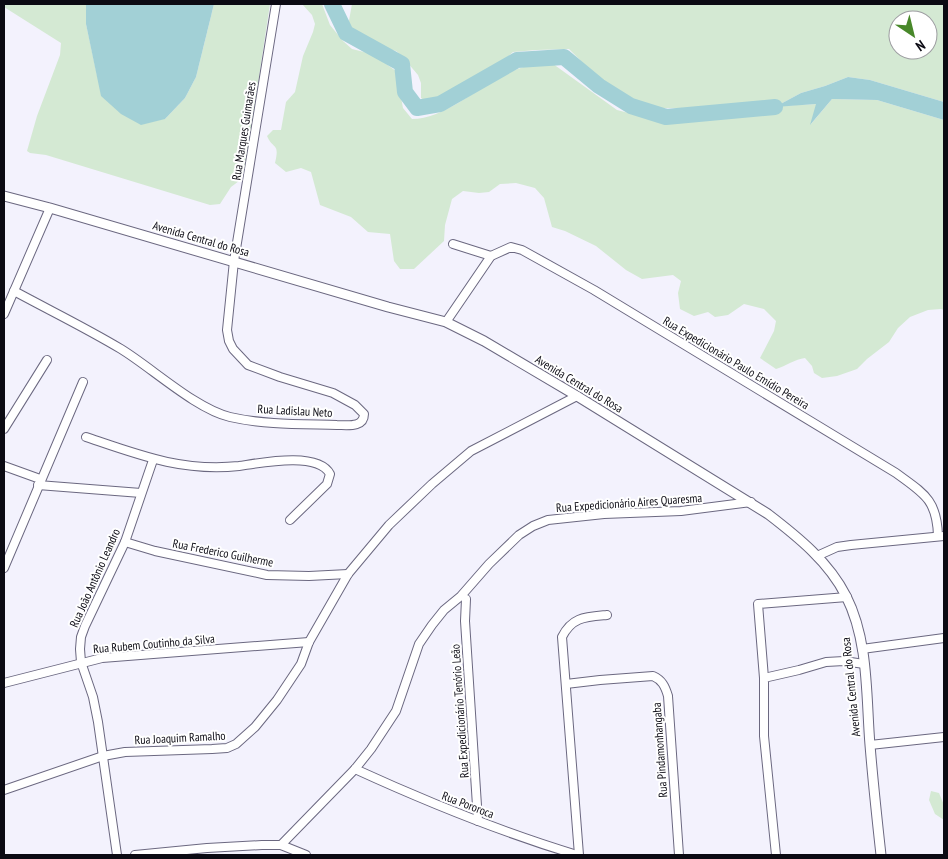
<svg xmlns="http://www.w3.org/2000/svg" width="948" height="859" viewBox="0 0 948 859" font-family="'PT Sans Narrow',sans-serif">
	<rect width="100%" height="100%" fill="#f3f2fd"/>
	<!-- green -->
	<g fill="#d4e9d3" fill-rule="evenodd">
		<polygon points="4,4 86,4 86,24 97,75 165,119 185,98 196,77 214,4 270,4 245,170 239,181 231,187 220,204 210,205 46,155 30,153 27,151 37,116 60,55 61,43 4,7"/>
		<path d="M302,4H322L330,25L343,41L352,49L372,54L396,71L403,108L412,119C443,119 475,90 502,76C517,68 532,64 549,61L617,110L660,121L687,120L755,115L775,107L764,101L699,108H657L623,95L590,70L569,49L536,50L513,52L497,66L444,99C436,102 429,104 421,98V83L418,75L401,55L396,51L378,46L348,26L352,4H944V102L870,80L848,77L825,86L801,93L777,106L817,104L811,124L832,99L877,100L944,120V310L941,309L928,310L910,317L898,328L889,342L867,359L857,369L837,376L822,378L814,373L812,366L805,358C795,359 786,366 776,369L760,358L774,331L776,321L764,309L744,304L728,315L715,317L708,312L694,316L680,309L678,293L681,281L673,275L642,279L626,270L596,246L565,231L552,227L544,198L535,188L516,183L500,184L489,192L479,193L463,191L452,199L445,225L444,241L414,269H400L394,261L390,234L368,232L351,217L320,205L311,172L301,168L286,172L275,163C280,142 273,150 267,136L273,130H281L286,102L295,92L303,56L313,32L315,24L312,15ZM898,20H928V50H898Z"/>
		<polygon points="931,791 939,793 944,805 944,820 935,814 929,800"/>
	</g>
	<!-- water -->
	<g fill="#a2d0d6">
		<polygon points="86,4 214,4 196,77 185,98 165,119 141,125 121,114 101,96 86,24"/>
		<polygon points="848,77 870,80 944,102 944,120 877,100 832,99 810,125 816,104 775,107 801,93 825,86"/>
	</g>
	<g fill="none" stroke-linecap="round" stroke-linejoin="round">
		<!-- river -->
		<polyline stroke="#a2d0d6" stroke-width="16" points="332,4 346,33 402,64 405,92 417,108 440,104 517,60 564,57 599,86 631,106 666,117 775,107"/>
		<!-- minor casing -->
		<g stroke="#6b6880" stroke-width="10">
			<g id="minor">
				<polyline points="453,244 491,256"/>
				<path d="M14,291C49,310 86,328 121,349C152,368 196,409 230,417C265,425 302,424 337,425C347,425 364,428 364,414L355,405L333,393L280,377L248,365L233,349L229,341L227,330L234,261L276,4"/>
				<polyline points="4,314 50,208"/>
				<path d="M446,322L491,256L511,247L522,250L594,290L896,473C923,493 937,499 938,536"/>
				<polyline points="4,429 47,360"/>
				<path d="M86,437C139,455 182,472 239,466C260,463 318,451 330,474L327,484L290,520"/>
				<polyline points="4,466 40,479"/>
				<polyline points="38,485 141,493"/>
				<polyline points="125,542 155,551 267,575 309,576 348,574"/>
				<polyline points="817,556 837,547 851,545 944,536"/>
				<polyline points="4,568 83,382"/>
				<polyline points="466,599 465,621 478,821"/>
				<polyline points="862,649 944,638"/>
				<polyline points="764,678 758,604 847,597"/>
				<polyline points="4,683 102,658 309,642"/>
				<path d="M566,684L600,680L653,676C662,680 665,686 668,696L679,855"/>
				<polyline points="870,745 944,737"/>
				<path d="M355,769C427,802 501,832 577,855"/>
				<polyline points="4,790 103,756 125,752 212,749 227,748 236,744 255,727 277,700 301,664 309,642 348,574 389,525 432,484 471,451 577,396"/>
				<polyline points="281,845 355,769 371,749 396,711 419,644 432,625 444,610 461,596 489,564 519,535 533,526 548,520 604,514 681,511 751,502"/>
				<polyline points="117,855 98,722 93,697 81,662 80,649 81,637 85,626 125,542 153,460"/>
				<polyline points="135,855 207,848 262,845 281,845 306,855"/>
				<path d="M579,855L562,637C572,617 585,617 607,615"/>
				<polyline points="776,855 764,736 764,678 799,670 826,662 844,661 864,664"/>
			</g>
		</g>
		<!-- tertiary casing -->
		<g stroke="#6b6880" stroke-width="11">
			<path id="tertiary" d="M4,196L50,208L388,307L446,322L484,341L577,396L768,514C798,537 829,562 846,596C869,641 866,697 870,745C873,782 877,819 881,855"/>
		</g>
		<!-- minor -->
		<use href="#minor" stroke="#fff" stroke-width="8"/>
		<!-- tertiary -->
		<use href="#tertiary" stroke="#fff" stroke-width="9"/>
	</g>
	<g text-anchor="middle" stroke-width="4" stroke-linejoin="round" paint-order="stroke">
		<!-- street labels -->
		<g font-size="12" fill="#0b0a13" stroke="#fff">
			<text transform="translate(244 131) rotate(-81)" y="4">Rua Marques Guimarães</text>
			<text transform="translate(201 239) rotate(16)" y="4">Avenida Central do Rosa</text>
			<text transform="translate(736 363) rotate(31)" y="4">Rua Expedicionário Paulo Emídio Pereira</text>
			<text transform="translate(579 384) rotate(31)" y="4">Avenida Central do Rosa</text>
			<text transform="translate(295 411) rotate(3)" y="4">Rua Ladislau Neto</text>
			<text transform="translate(629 503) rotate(-4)" y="4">Rua Expedicionário Aires Quaresma</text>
			<text transform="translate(223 553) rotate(11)" y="4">Rua Frederico Guilherme</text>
			<text transform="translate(95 578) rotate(-66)" y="4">Rua João Antônio Leandro</text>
			<text transform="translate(154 644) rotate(-5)" y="4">Rua Rubem Coutinho da Silva</text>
			<text transform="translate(851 687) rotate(-96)" y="4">Avenida Central do Rosa</text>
			<text transform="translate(460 711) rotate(-94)" y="4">Rua Expedicionário Tenório Leão</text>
			<text transform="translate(180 738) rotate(-3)" y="4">Rua Joaquim Ramalho</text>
			<text transform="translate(660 750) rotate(-94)" y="4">Rua Pindamonhangaba</text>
			<text transform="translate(468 805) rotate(21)" y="4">Rua Pororoca</text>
		</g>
	</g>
	<!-- border -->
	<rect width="948" height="859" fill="none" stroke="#0b0a13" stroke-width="10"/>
	<!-- north arrow -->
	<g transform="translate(913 35) rotate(145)"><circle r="24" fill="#ffffff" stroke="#9d9da1"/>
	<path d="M0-4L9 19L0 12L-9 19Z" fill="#48882a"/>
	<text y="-8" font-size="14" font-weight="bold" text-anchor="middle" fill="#0b0a13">N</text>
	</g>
</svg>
